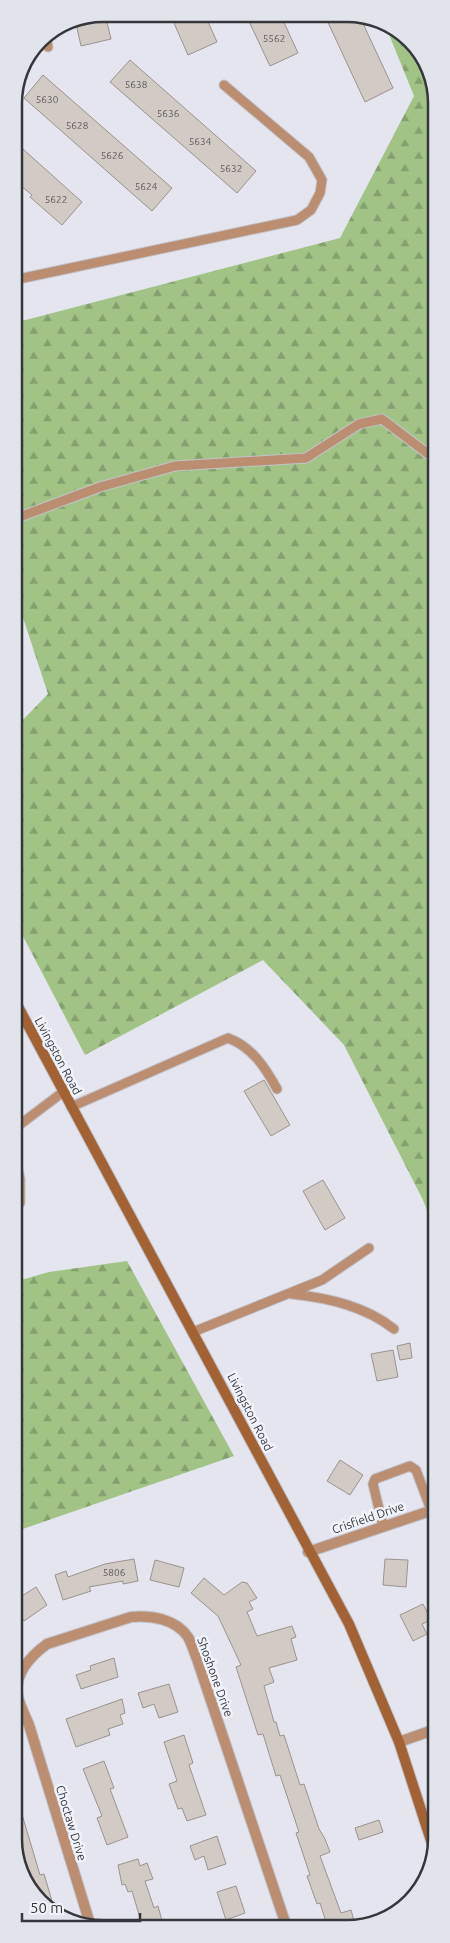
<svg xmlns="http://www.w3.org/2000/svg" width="450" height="1943" viewBox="0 0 450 1943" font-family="Ubuntu,sans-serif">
	<defs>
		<pattern id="forest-firs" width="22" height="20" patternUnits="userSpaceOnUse" patternTransform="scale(1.25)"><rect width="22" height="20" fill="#a1c486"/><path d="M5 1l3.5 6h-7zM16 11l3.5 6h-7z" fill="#84a06f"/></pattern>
	</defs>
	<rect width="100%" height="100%" fill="#e4e5ee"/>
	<!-- forest -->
	<g fill="url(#forest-firs)">
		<polygon points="386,27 414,44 435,92 436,1233 423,1200 344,1045 263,960 85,1055 14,919 14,729 48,694 14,590 14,323 340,238 414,96"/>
		<polygon points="127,1261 234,1456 14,1532 14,1282 49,1272"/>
	</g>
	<!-- building -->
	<g fill="#d2cac5" stroke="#9b938e">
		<polygon points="105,14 111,39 81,46 75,19"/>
		<polygon points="170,14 205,15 217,42 188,55"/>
		<polygon points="246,15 281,16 298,53 270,66"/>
		<polygon points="325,16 360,17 393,88 365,102"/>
		<polygon points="130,60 256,171 237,193 110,82"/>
		<polygon points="43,75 172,188 152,211 24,98"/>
		<polygon points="14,141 82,202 62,225 30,197 32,195 14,180"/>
		<polygon points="264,1080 290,1125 271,1136 244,1091"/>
		<polygon points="323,1180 345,1218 325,1230 303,1191"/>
		<polygon points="410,1343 412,1358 400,1360 397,1346"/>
		<polygon points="393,1350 398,1377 377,1381 371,1354"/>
		<polygon points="340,1460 363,1475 350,1495 327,1481"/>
		<polygon points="134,1559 138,1581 123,1584 123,1581 89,1587 91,1591 63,1600 55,1575 66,1571 68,1577 105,1564"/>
		<polygon points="385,1559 408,1560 406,1587 383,1585"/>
		<polygon points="155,1560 184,1568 179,1587 150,1580"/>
		<polygon points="204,1578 224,1595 242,1582 247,1583 257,1598 249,1602 253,1609 247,1612 257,1636 292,1626 296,1637 291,1639 297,1660 269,1668 274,1682 264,1686 274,1722 276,1722 280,1736 284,1735 300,1785 304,1784 319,1829 325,1839 330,1852 320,1856 341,1913 351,1910 354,1921 348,1923 349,1928 328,1928 320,1903 317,1904 307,1876 310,1875 296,1833 299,1832 280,1775 276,1776 263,1734 258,1735 236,1667 241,1665 218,1616 191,1593"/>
		<polygon points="36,1587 47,1605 24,1621 14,1606 14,1601"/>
		<polygon points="423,1604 431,1620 422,1624 427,1634 413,1641 400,1615"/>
		<polygon points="114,1658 118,1677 81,1689 76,1675 91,1670 90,1666"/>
		<polygon points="169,1684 178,1712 159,1718 154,1704 143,1708 138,1693"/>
		<polygon points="122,1699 125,1713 120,1715 123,1724 108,1729 110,1735 76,1747 66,1719"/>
		<polygon points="184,1735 193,1763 189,1765 206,1815 187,1821 182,1808 178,1809 169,1784 177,1781 164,1742"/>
		<polygon points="104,1761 114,1788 110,1789 128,1837 107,1845 97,1818 102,1816 83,1769"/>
		<polygon points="15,1801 18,1801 40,1875 44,1874 52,1901 45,1903 40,1903 15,1852"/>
		<polygon points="379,1820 383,1832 359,1840 355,1828"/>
		<polygon points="217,1836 226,1864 208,1870 204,1856 195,1860 190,1846"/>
		<polygon points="138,1859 140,1866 147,1863 153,1879 145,1881 154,1908 158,1906 164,1928 143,1928 132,1891 128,1892 125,1884 122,1885 118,1865"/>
		<polygon points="236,1886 245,1913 226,1920 217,1892"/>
	</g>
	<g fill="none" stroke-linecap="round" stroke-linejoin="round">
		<!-- service casing -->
		<g stroke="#c1c2ca" stroke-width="11">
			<g id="service">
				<polyline points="46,36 48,47"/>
				<polyline points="14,280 297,220 311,210 320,193 322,180 309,157 224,85"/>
				<polyline points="14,519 100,487 175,466 306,458 359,424 382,419 436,460"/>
				<path d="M71,1107L228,1038C252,1047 265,1067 277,1089"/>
				<polyline points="14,1129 63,1092"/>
				<polyline points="14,1152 20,1179 20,1203 14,1209"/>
				<path d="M292,1294C328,1298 365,1306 394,1329"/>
				<polyline points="193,1332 322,1280 369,1248"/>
				<polyline points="383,1526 373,1484 375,1479 410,1466 416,1470 431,1510"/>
			</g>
		</g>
		<!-- minor casing -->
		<g stroke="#c1c2ca" stroke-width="12">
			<g id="minor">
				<polyline points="308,1552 436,1509"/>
				<polyline points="399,1742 436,1729"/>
				<path d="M91,1927L29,1725C25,1715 18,1702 17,1692C16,1671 32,1655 47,1644L131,1617C151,1615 176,1619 188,1637C192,1644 194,1652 197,1659L287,1928"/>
			</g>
		</g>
		<!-- secondary casing -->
		<g stroke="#c1c2ca" stroke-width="12">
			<polyline id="secondary" points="14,999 349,1624 399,1742 434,1850"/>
		</g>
		<!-- service -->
		<use href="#service" stroke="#bb8e71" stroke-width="9"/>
		<!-- minor -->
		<use href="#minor" stroke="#bb8e71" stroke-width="10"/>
		<!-- secondary -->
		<use href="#secondary" stroke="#a36234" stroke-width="10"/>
	</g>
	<g text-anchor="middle" stroke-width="5" stroke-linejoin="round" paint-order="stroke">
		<!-- number labels -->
		<g font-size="10" fill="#5d5c5e">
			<text x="274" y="42">5562</text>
			<text x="136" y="88">5638</text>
			<text x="47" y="103">5630</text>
			<text x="168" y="117">5636</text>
			<text x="77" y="129">5628</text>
			<text x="200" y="145">5634</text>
			<text x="112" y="159">5626</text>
			<text x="231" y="172">5632</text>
			<text x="146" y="190">5624</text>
			<text x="56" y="203">5622</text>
			<text x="114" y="1576">5806</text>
		</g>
		<!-- street labels -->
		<g font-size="12" fill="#36373b" stroke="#f1f3fb">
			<text transform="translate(58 1056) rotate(62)" y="4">Livingston Road</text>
			<text transform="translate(250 1412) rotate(63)" y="4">Livingston Road</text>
			<text transform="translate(368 1518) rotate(-19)" y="4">Crisfield Drive</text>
			<text transform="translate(215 1677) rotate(70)" y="4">Shoshone Drive</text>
			<text transform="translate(71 1823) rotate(73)" y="4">Choctaw Drive</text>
		</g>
	</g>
	<!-- crop -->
	<path d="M0 0H450V1943H0ZM103 22H347A81 81 0 0 1 428 103V1839A81 81 0 0 1 347 1920H103A81 81 0 0 1 22 1839V103A81 81 0 0 1 103 22Z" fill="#e2e4ec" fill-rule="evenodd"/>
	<path fill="none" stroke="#36373b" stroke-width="2.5" d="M103 22H347A81 81 0 0 1 428 103V1839A81 81 0 0 1 347 1920H103A81 81 0 0 1 22 1839V103A81 81 0 0 1 103 22Z"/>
	<!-- scale -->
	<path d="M22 1913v8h118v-8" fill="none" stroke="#36373b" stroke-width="2.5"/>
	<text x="30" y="1913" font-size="15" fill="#36373b" stroke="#f1f3fb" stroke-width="4" paint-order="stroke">50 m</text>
</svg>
